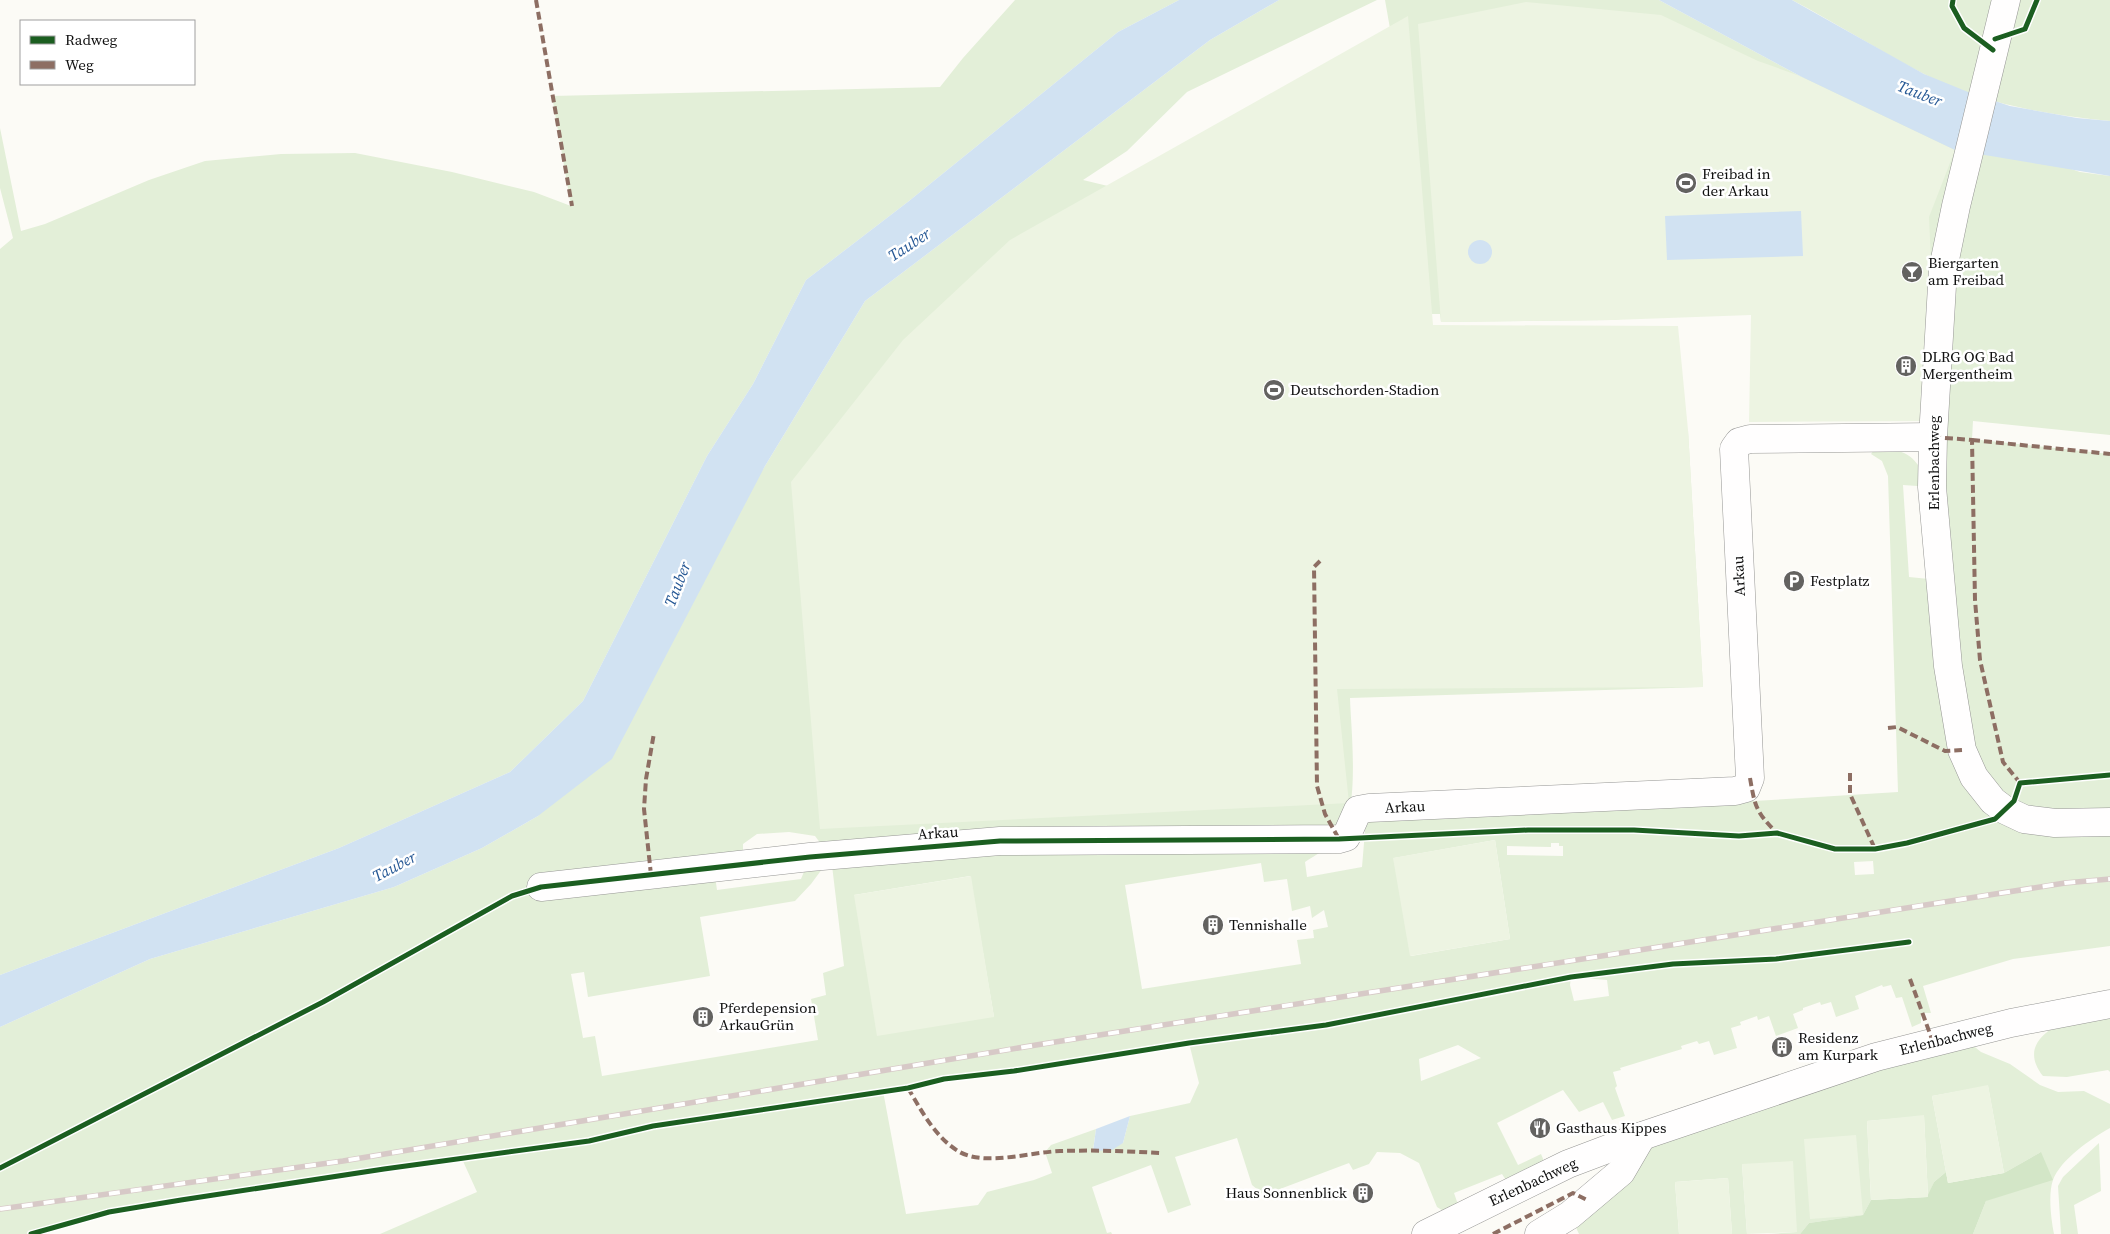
<svg xmlns="http://www.w3.org/2000/svg" width="2110" height="1234" viewBox="0 0 2110 1234" font-family="'Source Serif 4',serif">
	<rect width="100%" height="100%" fill="#fcfbf6"/>
	<!-- green -->
	<g fill="#e3efd8" fill-rule="evenodd">
		<polygon points="1015,0 1179,0 1118,32 909,201 806,280 753,384 707,456 583,701 510,772 339,848 0,975 0,249 13,238 0,188 0,128 21,231 45,224 149,180 205,161 281,154 355,153 452,172 534,192 571,206 552,96 940,87 963,58"/>
		<path d="M1279,0H1377L1187,92L1127,151L1083,180L1170,201L1194,254L1688,430L1703,687L1350,698C1351,730 1361,817 1337,840C1328,848 1316,855 1305,862L1307,877L1362,867L1366,819L1543,809L1754,801L1898,792L1888,476L1882,461L1871,454L1874,450C1910,447 1914,458 1932,486L1943,203L1927,350L1755,303L1613,320L1441,322L1440,314H1423L1392,40L1385,0H1659L1800,76L2080,172L2110,176V435L1973,421L1972,439L2110,454V946L2013,959L1923,986L1931,1013H1921V1023L1912,1027L1902,997L1896,998L1891,985L1883,987L1882,985L1855,996L1859,1009L1836,1017L1831,1002L1821,1005L1820,1002L1803,1008V1010L1793,1014L1798,1028L1776,1036L1769,1016L1758,1020L1757,1016L1740,1022L1741,1025L1731,1028L1737,1048L1714,1055L1709,1041L1699,1044L1697,1041L1681,1046L1682,1049L1620,1068L1621,1070L1613,1072L1617,1086L1615,1088L1625,1116L1612,1120L1603,1102L1579,1112L1563,1090L1497,1123L1518,1165L1541,1154L1549,1173L1513,1191L1502,1174L1454,1193L1462,1216L1456,1219L1437,1207L1419,1163L1400,1153L1377,1152L1369,1164L1353,1170L1349,1163L1264,1195L1252,1185L1237,1138L1175,1157L1191,1205L1168,1213L1151,1165L1092,1187L1107,1233L1111,1232L1112,1234H380L477,1192L462,1159L384,1169L109,1212L33,1234H0V1027L150,959L394,887L482,848L538,816L765,466L865,301L1210,40ZM1903,485L1932,487L1939,580L1909,577ZM789,832L815,836L830,856L810,857L801,879L717,890L714,869L743,857V844L757,834ZM1495,840L1510,939L1411,956L1394,858ZM1551,843H1559V846H1563V856L1507,855V846L1551,847ZM831,857L844,966L823,973L826,995L811,999L818,1040L602,1076L595,1036L583,1038L571,974L584,972L588,997L710,976L700,917L795,901L811,884ZM1873,861L1874,874L1855,875L1854,862ZM1261,863L1264,882L1287,879L1292,911L1310,906L1312,918L1324,910L1328,927L1313,930L1314,938L1297,940L1301,964L1142,989L1125,885ZM970,876L994,1017L854,895ZM1571,977L1607,980L1609,996L1574,1001L1570,985ZM1189,1043L1199,1083L1190,1103L1130,1116L1123,1143L1093,1150L1096,1129L1051,1145L1045,1152L1052,1173L1034,1180L987,1192L978,1205L906,1214L883,1091L944,1079L1014,1071ZM1458,1045L1481,1058L1421,1081L1419,1059Z"/>
		<path d="M1792,0H2110V121C2046,115 1979,103 1922,73C1878,50 1836,23 1792,0Z"/>
		<path d="M2110,1004V1072L2108,1070L2067,1077L2043,1076C2009,1033 2081,1015 2110,1004Z"/>
		<path d="M1970,1043L1981,1052L2010,1064L2040,1085L2058,1092L2084,1091L2110,1104V1128C2092,1138 2060,1160 2053,1180C2048,1194 2051,1219 2054,1234H1973L1986,1201L2041,1152L2004,1173L1988,1086L1932,1096L1946,1172L1934,1182L1928,1197L1924,1116L1867,1121L1871,1200L1863,1215L1809,1223L1800,1234H1768L1797,1232L1742,1164L1747,1234H1732L1728,1178L1675,1182L1679,1234H1579L1570,1215L1642,1136Z"/>
		<polygon points="2099,1143 2101,1191 2074,1205 2078,1234 2061,1234 2058,1186 2063,1177"/>
	</g>
	<!-- forest -->
	<polygon fill="#d3e6c7" points="2041,1152 2053,1180 1986,1201 1973,1234 1800,1234 1809,1223 1863,1215 1871,1200 1927,1197 1934,1182 1946,1172 1948,1183 2004,1173"/>
	<!-- pitch -->
	<g fill="#edf4e2">
		<polygon points="1526,2 1661,15 1758,61 1800,76 1955,150 1929,217 1932,285 1921,421 1749,422 1751,315 1613,320 1441,322 1418,24"/>
		<polygon points="1408,16 1433,325 1678,326 1688,430 1703,687 1337,689 1349,803 820,829 791,482 903,340 1010,240"/>
		<polygon points="1495,840 1510,939 1410,956 1393,858"/>
		<polygon points="971,876 994,1017 877,1036 854,895"/>
		<polygon points="1988,1085 2004,1173 1948,1183 1932,1096"/>
		<polygon points="1924,1115 1928,1197 1871,1200 1867,1121"/>
		<polygon points="1856,1135 1863,1215 1810,1219 1804,1139"/>
		<polygon points="1793,1161 1797,1232 1747,1234 1742,1164"/>
		<polygon points="1728,1178 1732,1234 1679,1234 1675,1182"/>
	</g>
	<!-- water -->
	<g fill="#d1e2f2">
		<polygon points="1179,0 1279,0 1210,40 865,301 765,466 612,759 538,816 482,848 394,887 150,959 0,1027 0,975 339,848 510,772 583,701 707,456 753,384 806,280 909,201 1118,32"/>
		<polygon points="1659,0 1792,0 1924,74 1968,92 2010,106 2077,118 2110,121 2110,176 1955,150 1800,76"/>
		<polygon points="1801,211 1803,256 1667,260 1665,216"/>
		<circle cx="1480" cy="252" r="12"/>
		<polygon points="1130,1116 1123,1143 1112,1150 1093,1151 1096,1129"/>
	</g>
	<g fill="none" stroke-linecap="round" stroke-linejoin="round">
		<!-- minor casing -->
		<g stroke="#969694" stroke-width="29">
			<g id="minor">
				<polyline points="2006,0 1956,206 1943,269 1933,437 1932,487 1948,666 1962,750 1974,777 1993,801 2005,810 2024,819 2055,823 2110,822"/>
				<polyline points="541,887 810,857 1000,841 1339,839 1346,837 1358,810 1369,808 1735,791 1746,788 1750,778 1734,449 1739,442 1750,439 1933,437"/>
				<polyline points="1426,1234 1568,1164 1642,1136 1876,1057 2011,1023 2110,1004"/>
				<polyline points="1539,1234 1570,1215 1621,1172 1642,1136"/>
			</g>
		</g>
		<!-- minor -->
		<use href="#minor" stroke="#fffefe" stroke-width="28"/>
		<!-- rail casing -->
		<g stroke="#d7c9c7" stroke-width="5.5">
			<polyline id="rail" points="0,1209 343,1161 1036,1045 2065,883 2110,879"/>
		</g>
		<!-- rail -->
		<use href="#rail" stroke="#fff" stroke-width="4" stroke-dasharray="11" stroke-linecap="butt"/>
		<!-- quiet -->
		<g stroke="#8d6e63" stroke-width="4" stroke-dasharray="8 4" stroke-linecap="butt">
			<polyline points="536,0 572,206"/>
			<polyline points="1933,437 1972,440 1975,600 1980,660 2003,762 2020,783"/>
			<polyline points="1972,440 2110,454"/>
			<polyline points="1320,561 1314,567 1317,786 1325,814 1339,839 1342,839"/>
			<polyline points="1888,728 1897,727 1945,751 1962,750"/>
			<polyline points="1850,773 1850,794 1875,849"/>
			<path d="M1750,778C1755,807 1756,812 1777,833"/>
			<polyline points="651,875 644,809 646,779 654,733"/>
			<polyline points="1910,979 1933,1042"/>
			<path d="M908,1088C921,1110 935,1137 958,1151C983,1167 1031,1152 1060,1151C1093,1150 1127,1151 1160,1153"/>
			<polyline points="1493,1234 1573,1193 1587,1200"/>
		</g>
		<!-- cycleway casing -->
		<g stroke="#fff" stroke-width="8">
			<g id="cycleway">
				<polyline points="1953,0 1952,6 1964,28 1993,50"/>
				<polyline points="1995,39 2025,29 2037,0"/>
				<polyline points="0,1168 323,1002 512,896 541,887 810,857 1000,841 1339,839 1528,830 1634,830 1739,836 1777,833 1835,849 1875,849 1907,843 1995,819 2014,801 2020,783 2110,775"/>
				<polyline points="31,1234 109,1212 181,1200 384,1169 589,1141 653,1126 908,1088 944,1079 1014,1071 1189,1043 1326,1025 1571,977 1673,964 1776,959 1909,942"/>
			</g>
		</g>
		<!-- cycleway -->
		<use href="#cycleway" stroke="#1b5e20" stroke-width="5"/>
	</g>
	<!-- icons -->
	<defs>
		<g id="stadium-disc" transform="scale(1.125)"><circle r="9.5" fill="#636260" stroke="#fff"/><path d="M0-5a6.5 5 0 1 0 0 10a6.5 5 0 1 0 0-10ZM-3.5-1.8h7v3.6h-7Z" fill="#fff"/></g>
		<g id="bar-disc" transform="scale(1.125)"><circle r="9.5" fill="#636260" stroke="#fff"/><path d="M-6-5H6L.8 .8V4.5H3.5V6h-7V4.5H-.8V.8Z" fill="#fff"/></g>
		<g id="building-disc" transform="scale(1.125)"><circle r="9.5" fill="#636260" stroke="#fff"/><path d="M-4-6H4V6H1V3H-1V6H-4ZM-2.5-4.3h1.7v1.8h-1.7ZM.8-4.3h1.7v1.8H.8ZM-2.5-1h1.7V.8h-1.7ZM.8-1h1.7V.8H.8Z" fill="#fff"/></g>
		<g id="parking-disc" transform="scale(1.125)"><circle r="9.5" fill="#636260" stroke="#fff"/><path d="M-3.5-5.5H1a3.5 3.5 0 0 1 0 7H-1V5.5H-3.5ZM-1-3.4V-.6H.8a1.4 1.4 0 0 0 0-2.8Z" fill="#fff"/></g>
		<g id="restaurant-disc" transform="scale(1.125)"><circle r="9.5" fill="#636260" stroke="#fff"/><path d="M-5-6h1v4h1v-4h1v4h1v-4h1v5L-1.5 .5V6h-2V.5L-5-1ZM5-6V6H3V1.5H1.5Q1.5-4 5-6Z" fill="#fff"/></g>
	</defs>
	<g fill-rule="evenodd">
		<use href="#stadium-disc" x="1686" y="183"/>
		<use href="#bar-disc" x="1912" y="272"/>
		<use href="#building-disc" x="1906" y="366"/>
		<use href="#stadium-disc" x="1274" y="390"/>
		<use href="#parking-disc" x="1794" y="581"/>
		<use href="#building-disc" x="1213" y="925"/>
		<use href="#building-disc" x="703" y="1017"/>
		<use href="#building-disc" x="1782" y="1047"/>
		<use href="#restaurant-disc" x="1540" y="1128"/>
		<use href="#building-disc" x="1363" y="1193"/>
	</g>
	<g text-anchor="middle" stroke-width="5" stroke-linejoin="round" paint-order="stroke">
		<!-- poi labels -->
		<g font-size="15" fill="#101010" stroke="#fff" text-anchor="start">
			<text x="1702" y="179">Freibad in<tspan x="1702" dy="17">der Arkau</tspan></text>
			<text x="1928" y="268">Biergarten<tspan x="1928" dy="17">am Freibad</tspan></text>
			<text x="1922" y="362">DLRG OG Bad<tspan x="1922" dy="17">Mergentheim</tspan></text>
			<text x="1290" y="395">Deutschorden-Stadion</text>
			<text x="1810" y="586">Festplatz</text>
			<text x="1229" y="930">Tennishalle</text>
			<text x="719" y="1013">Pferdepension<tspan x="719" dy="17">ArkauGrün</tspan></text>
			<text x="1798" y="1043">Residenz<tspan x="1798" dy="17">am Kurpark</tspan></text>
			<text x="1556" y="1133">Gasthaus Kippes</text>
			<text x="1347" y="1198" text-anchor="end">Haus Sonnenblick</text>
		</g>
		<!-- street labels -->
		<g font-size="15" fill="#101010" stroke="#fff">
			<text transform="translate(1934 463) rotate(-90)" y="5">Erlenbachweg</text>
			<text transform="translate(1739 576) rotate(-93)" y="5">Arkau</text>
			<text transform="translate(1405 807) rotate(-3)" y="5">Arkau</text>
			<text transform="translate(938 833) rotate(-4)" y="5">Arkau</text>
			<text transform="translate(1946 1039) rotate(-14)" y="5">Erlenbachweg</text>
			<text transform="translate(1533 1182) rotate(-25)" y="5">Erlenbachweg</text>
		</g>
		<!-- water labels -->
		<g font-size="16" font-style="italic" fill="#265895" stroke="#fff">
			<text transform="translate(1920 93) rotate(21)" y="6">Tauber</text>
			<text transform="translate(909 244) rotate(-33)" y="6">Tauber</text>
			<text transform="translate(677 584) rotate(-69)" y="6">Tauber</text>
			<text transform="translate(394 866) rotate(-28)" y="6">Tauber</text>
		</g>
	</g>
	<!-- legend -->
	<rect x="20" y="20" width="175" height="65" fill="#ffffff" stroke="#9f9f9f"/>
	<rect x="30" y="36" width="25" height="8" fill="#1b5e20" stroke="#9f9f9f"/>
	<text x="65" y="45" font-size="15" fill="#101010">Radweg</text>
	<rect x="30" y="61" width="25" height="8" fill="#8d6e63" stroke="#9f9f9f"/>
	<text x="65" y="70" font-size="15" fill="#101010">Weg</text>
</svg>
